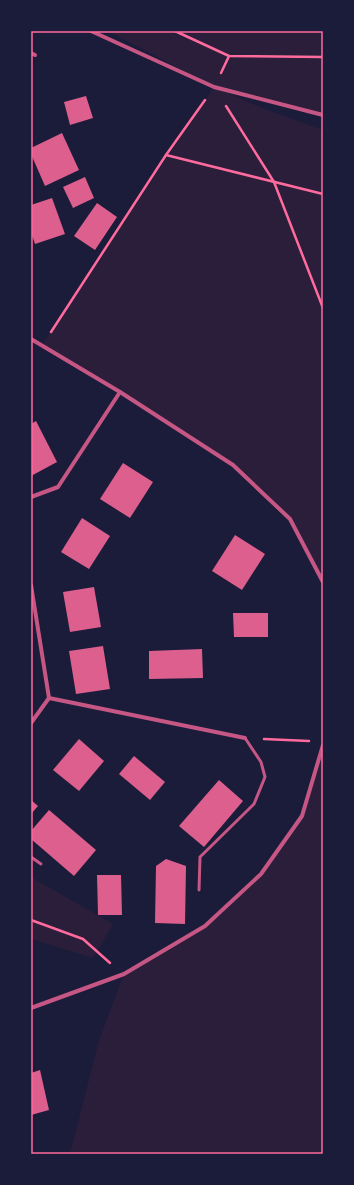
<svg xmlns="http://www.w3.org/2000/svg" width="354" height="1185" viewBox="0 0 354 1185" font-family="'Source Sans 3',sans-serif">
	<rect width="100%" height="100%" fill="#1b1b3a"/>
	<!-- green -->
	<g fill="#2a1e3b">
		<polygon points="108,31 323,31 323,113 217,88 260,107 323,130 323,582 289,519 233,465 42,345 214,87"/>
		<polygon points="323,745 323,1154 70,1154 99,1040 124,974 205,926 261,874 302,816"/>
		<polygon points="31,877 113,924 93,958 31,939"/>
	</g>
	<!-- building -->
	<g fill="#dd5f8e">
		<polygon points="86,96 93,118 70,125 64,102"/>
		<polygon points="62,133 79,170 45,186 31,154 31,148"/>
		<polygon points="85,177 94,198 73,208 63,187"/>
		<polygon points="52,198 65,234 35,244 31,232 31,205"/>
		<polygon points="97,203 117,217 95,250 74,236"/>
		<polygon points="36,421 57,462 31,476 31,424"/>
		<polygon points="123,463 153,482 130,518 100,499"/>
		<polygon points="82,518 110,536 89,569 61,552"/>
		<polygon points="235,535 265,554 242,590 212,571"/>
		<polygon points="94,587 101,627 70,632 63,592"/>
		<polygon points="233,613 268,613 268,637 234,637"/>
		<polygon points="103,646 110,689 76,694 69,651"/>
		<polygon points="202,649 203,678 149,679 149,651"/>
		<polygon points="79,739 104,761 79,791 53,770"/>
		<polygon points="134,756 165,782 150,800 119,774"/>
		<polygon points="219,780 243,801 204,847 179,826"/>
		<polygon points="31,800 38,806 31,814"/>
		<polygon points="49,810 96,850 74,876 31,839 31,831"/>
		<polygon points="166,859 186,866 185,924 155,923 156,866"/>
		<polygon points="97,875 121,875 122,915 98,915"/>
		<polygon points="40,1070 49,1110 31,1115 31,1073"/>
	</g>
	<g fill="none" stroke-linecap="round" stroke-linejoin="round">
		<!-- path -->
		<g stroke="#ff6b9d" stroke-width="2.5">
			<polyline points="175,31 229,56 323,57"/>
			<polyline points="221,73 229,56"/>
			<polyline points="226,106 274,182 323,308"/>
			<polyline points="166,155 323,194"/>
			<polyline points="51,332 166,155 205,100"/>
			<polyline points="264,739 309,741"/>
			<polyline points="31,920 83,939 110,963"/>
		</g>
		<!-- service -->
		<g stroke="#c65784" stroke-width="3">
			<polyline points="31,857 41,864"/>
			<polyline points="199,890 200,857 254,804 265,777 261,762 245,738"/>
		</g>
		<!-- minor -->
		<g stroke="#c65784" stroke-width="4">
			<polyline points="91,31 214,87 323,115"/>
			<polyline points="31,53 35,55"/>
			<polyline points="31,339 120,392 233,465 290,519 323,582"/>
			<polyline points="31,497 58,487 120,392"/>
			<polyline points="31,585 49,698 245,738"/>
			<polyline points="31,723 49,698"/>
			<polyline points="31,1008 124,974 205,926 261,874 302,816 323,745"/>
		</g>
	</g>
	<!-- border -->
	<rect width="354" height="1185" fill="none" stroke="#1b1b3a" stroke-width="64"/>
	<rect x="32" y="32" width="290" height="1121" fill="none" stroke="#ff6b9d" stroke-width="1.5"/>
</svg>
